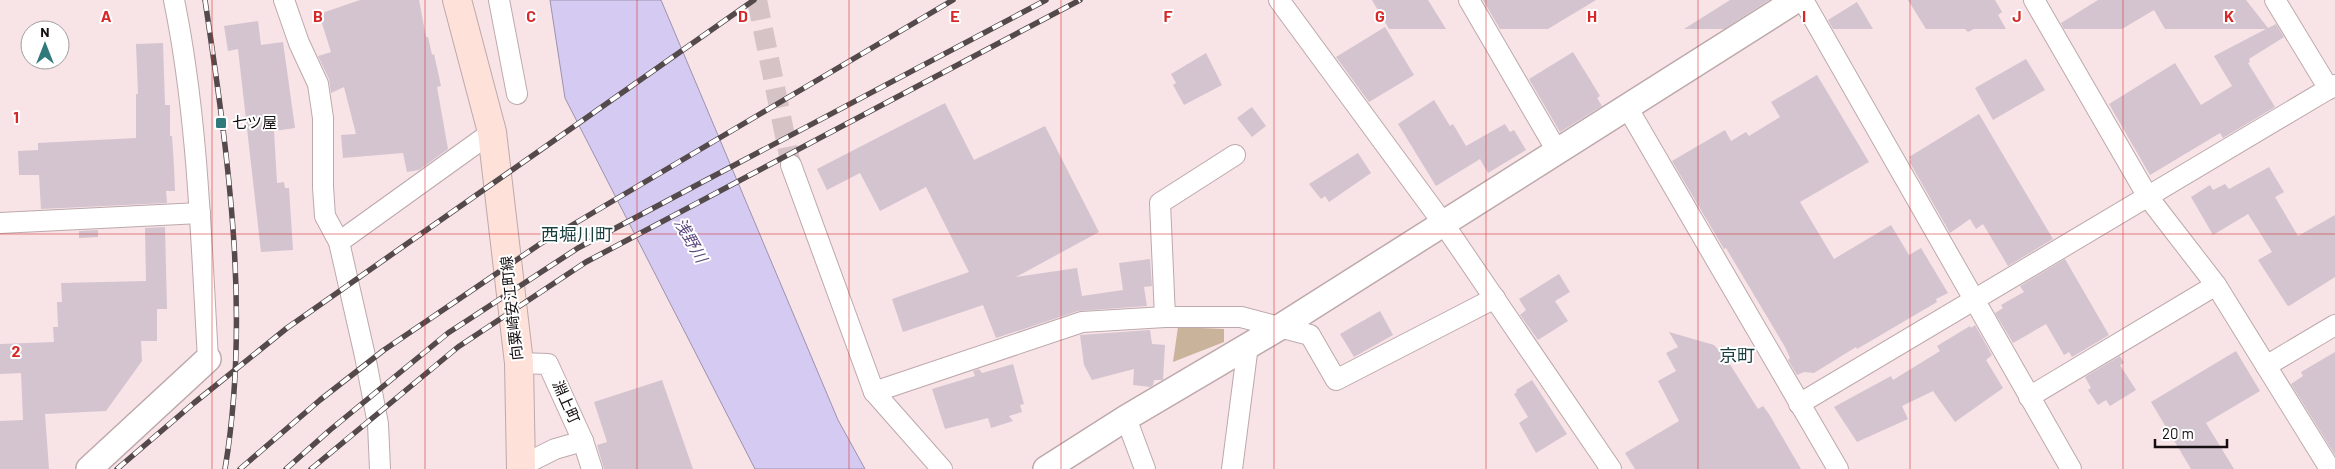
<svg xmlns="http://www.w3.org/2000/svg" width="2335" height="469" viewBox="0 0 2335 469" font-family="Barlow,'Noto Sans JP',sans-serif">
	<rect width="100%" height="100%" fill="#f8e3e6"/>
	<!-- green -->
	<polygon fill="#c9b39a" points="1178,327 1224,329 1224,342 1173,362"/>
	<!-- water -->
	<polygon fill="#d5caf1" stroke="#9c92ae" points="550,0 661,0 838,420 865,469 755,469 565,98"/>
	<!-- building -->
	<g fill="#d3c4d0">
		<polygon points="360,0 419,0 426,37 428,37 432,55 434,54 441,86 437,87 448,149 419,170 407,172 403,153 343,158 341,135 356,134 344,87 331,93 329,79 318,56 331,52 319,14"/>
		<polygon points="1372,0 1428,0 1446,29 1389,29"/>
		<polygon points="1483,0 1596,0 1548,29 1500,29"/>
		<polygon points="1730,0 1769,0 1724,29 1684,29"/>
		<polygon points="1908,0 1995,0 2002,12 1998,15 2006,29 1974,29 1968,32 1965,29 1926,29"/>
		<polygon points="2098,0 2246,0 2268,28 2276,24 2284,37 2249,59 2250,62 2248,63 2275,107 2223,138 2220,133 2150,175 2109,104 2175,63 2201,105 2232,86 2214,56 2266,29 2165,29 2154,10 2122,29 2064,29 2061,23"/>
		<polygon points="1857,2 1873,29 1833,29 1828,20"/>
		<polygon points="258,21 261,45 283,42 295,128 274,131 277,183 284,182 285,188 289,188 293,250 261,252 238,49 228,51 224,26"/>
		<polygon points="1385,27 1414,75 1369,102 1336,57"/>
		<polygon points="163,43 165,105 170,105 170,136 172,136 174,167 175,191 166,191 167,203 41,209 39,175 19,175 18,151 38,150 38,143 136,138 136,94 138,94 136,44"/>
		<polygon points="1573,52 1600,96 1597,98 1602,106 1560,132 1529,79"/>
		<polygon points="1206,53 1222,85 1184,105 1173,85 1176,83 1171,74"/>
		<polygon points="2026,59 2045,90 1993,120 1975,88"/>
		<polygon points="1817,75 1869,162 1800,202 1834,259 1891,225 1909,255 1921,248 1948,293 1936,299 1937,302 1857,349 1856,347 1814,373 1804,372 1797,375 1788,360 1790,358 1785,347 1726,248 1724,249 1672,161 1725,130 1731,141 1746,132 1749,136 1780,117 1771,102"/>
		<polygon points="1434,100 1450,126 1453,124 1466,146 1505,124 1510,132 1514,130 1526,150 1488,173 1480,159 1436,186 1398,124"/>
		<polygon points="945,103 974,160 1045,126 1099,232 1016,277 1077,268 1082,296 1123,290 1119,263 1150,259 1152,286 1144,287 1147,306 1078,311 996,338 983,305 903,332 892,299 969,272 926,187 880,211 860,173 827,190 817,169"/>
		<polygon points="1252,107 1266,126 1252,137 1237,118"/>
		<polygon points="1979,114 2053,239 2008,266 1983,224 1976,229 1970,219 1950,233 1909,161 1911,160 1909,157"/>
		<polygon points="1358,153 1371,173 1329,202 1325,196 1321,199 1309,184"/>
		<polygon points="2269,167 2284,192 2275,197 2298,236 2335,215 2335,277 2289,306 2287,305 2258,260 2272,252 2248,214 2213,235 2191,197 2210,185 2213,190 2225,184 2229,189"/>
		<polygon points="165,227 167,309 157,309 157,341 141,341 142,361 106,411 45,414 49,469 0,469 0,421 23,420 21,373 0,374 0,344 54,342 53,327 58,327 57,302 62,302 61,283 146,281 145,228"/>
		<polygon points="98,230 98,237 79,238 79,231"/>
		<polygon points="2065,259 2109,335 2072,357 2069,352 2064,355 2046,324 2013,343 1995,313 2003,308 2001,305 2024,292 2020,286"/>
		<polygon points="1559,274 1570,292 1555,301 1568,321 1538,340 1520,315 1526,310 1519,299"/>
		<polygon points="1380,311 1393,335 1354,357 1340,334"/>
		<polygon points="1975,325 1992,355 1986,360 2003,388 1955,422 1933,391 1902,406 1908,419 1857,442 1834,407 1891,376 1893,380 1940,351 1937,346 1970,326 1971,328"/>
		<polygon points="1150,330 1152,344 1165,345 1163,380 1154,380 1153,385 1151,387 1133,385 1134,369 1092,380 1084,365 1080,335"/>
		<polygon points="1669,332 1714,345 1726,358 1758,409 1763,406 1769,414 1801,469 1635,469 1625,453 1679,421 1658,381 1676,371 1666,353 1678,347"/>
		<polygon points="2236,351 2260,391 2206,423 2234,469 2191,469 2151,402"/>
		<polygon points="2335,352 2335,455 2291,384 2303,376 2301,372"/>
		<polygon points="2120,356 2124,363 2120,365 2136,390 2110,406 2106,400 2098,405 2088,390 2091,388 2085,377"/>
		<polygon points="1013,364 1024,404 1020,405 1022,412 1009,416 1013,421 991,428 988,418 945,429 932,389 975,376 973,371 979,369 982,373"/>
		<polygon points="662,380 693,469 604,469 597,445 607,442 594,402"/>
		<polygon points="1532,380 1567,434 1536,453 1519,423 1528,417 1514,394 1517,392 1516,390"/>
	</g>
	<g fill="none" stroke-linecap="round" stroke-linejoin="round">
		<!-- minor-tunnel -->
		<polyline stroke="#d6c3c6" stroke-width="20" stroke-dasharray="20 10" stroke-linecap="butt" points="757,0 791,165"/>
		<!-- minor casing -->
		<g stroke="#bda9ac" stroke-width="22">
			<g id="minor">
				<path d="M174,0C198,117 201,240 208,359"/>
				<polyline points="284,0 299,43 318,84 323,118 323,187 325,216 339,242 365,356 378,424 380,469"/>
				<polyline points="499,0 517,94"/>
				<polyline points="1279,0 1443,223 1611,469"/>
				<polyline points="1469,0 1557,151"/>
				<polyline points="1803,0 2071,469"/>
				<polyline points="2034,0 2148,197 2216,285 2330,469"/>
				<polyline points="2275,0 2329,89"/>
				<polyline points="1627,107 1838,469"/>
				<polyline points="791,165 874,392 942,469"/>
				<polyline points="0,223 200,213"/>
				<polyline points="339,242 492,132"/>
				<polyline points="1165,317 1160,203 1235,155"/>
				<polyline points="519,363 548,364 583,441 592,469"/>
				<polyline points="2266,366 2335,325"/>
				<polyline points="874,392 1082,322 1165,317 1241,317 1310,335 1336,380 1495,298"/>
				<polyline points="2029,397 2216,285"/>
				<polyline points="1799,404 2335,85"/>
				<polyline points="1126,418 1145,469"/>
				<polyline points="521,466 555,449 583,441"/>
				<polyline points="1232,469 1248,345"/>
			</g>
		</g>
		<!-- tertiary casing -->
		<g stroke="#bda9ac" stroke-width="28">
			<g id="tertiary">
				<polyline points="89,469 208,359"/>
				<polyline points="1046,469 1126,418 1280,327 1796,0"/>
			</g>
		</g>
		<!-- secondary casing -->
		<g stroke="#bda9ac" stroke-width="30">
			<polyline id="secondary" points="457,0 492,132 519,363 521,469"/>
		</g>
		<!-- minor -->
		<use href="#minor" stroke="#fff" stroke-width="20"/>
		<!-- tertiary -->
		<use href="#tertiary" stroke="#fff" stroke-width="25"/>
		<!-- secondary -->
		<use href="#secondary" stroke="#fee1d8" stroke-width="28"/>
		<!-- rail casing -->
		<g stroke="#54494b" stroke-width="5.5">
			<g id="rail">
				<path d="M205,0C228,155 251,313 225,469"/>
				<polyline points="117,469 194,403 287,328 754,0"/>
				<polyline points="240,469 320,400 384,350 540,244 953,0"/>
				<polyline points="286,469 330,430 448,333 578,248 1046,0"/>
				<polyline points="311,469 458,347 586,262 1080,0"/>
			</g>
		</g>
		<!-- rail -->
		<use href="#rail" stroke="#fff" stroke-width="4" stroke-dasharray="11" stroke-linecap="butt"/>
	</g>
	<!-- grid -->
	<path fill="none" stroke="#d62828" stroke-width="1" stroke-opacity="0.55" d="M212,0V469M425,0V469M637,0V469M849,0V469M1061,0V469M1274,0V469M1486,0V469M1698,0V469M1910,0V469M2123,0V469M0,234H2335"/>
	<!-- markers -->
	<rect fill="#317a7c" stroke="#fff" stroke-width="2" x="215" y="117" width="12" height="12" rx="2.5"/>
	<g text-anchor="middle" stroke-width="4" stroke-linejoin="round" paint-order="stroke">
		<!-- poi labels -->
		<g font-size="15" fill="#160f11" stroke="#fff" text-anchor="start">
			<text x="232" y="128">七ツ屋</text>
		</g>
		<!-- street labels -->
		<g font-size="15" fill="#160f11" stroke="#fff">
			<text transform="translate(512 308) rotate(-96)" y="5">向粟崎安江町線</text>
			<text transform="translate(566 402) rotate(66)" y="5">淵上町</text>
		</g>
		<!-- water labels -->
		<g font-size="16" font-style="italic" fill="#5c4b7f" stroke="#fff">
			<text transform="translate(691 240) rotate(60)" y="6">浅野川</text>
		</g>
		<!-- quarter labels -->
		<g font-size="18" fill="#1b3e3f" stroke="#fff">
			<text x="577" y="241">西堀川町</text>
			<text x="1737" y="362">京町</text>
		</g>
	</g>
	<g font-size="16" text-anchor="middle" font-weight="bold" fill="#d62828" stroke="#fff" stroke-width="4" stroke-linejoin="round" paint-order="stroke">
		<text x="106" y="22">A</text>
		<text x="318" y="22">B</text>
		<text x="531" y="22">C</text>
		<text x="743" y="22">D</text>
		<text x="955" y="22">E</text>
		<text x="1168" y="22">F</text>
		<text x="1380" y="22">G</text>
		<text x="1592" y="22">H</text>
		<text x="1804" y="22">I</text>
		<text x="2017" y="22">J</text>
		<text x="2229" y="22">K</text>
		<text x="16" y="123">1</text>
		<text x="16" y="357">2</text>
	</g>
	<!-- north arrow -->
	<g transform="translate(45 45)"><circle r="24" fill="#ffffff" stroke="#a29fa0"/>
	<path d="M0-4L9 19L0 12L-9 19Z" fill="#317a7c"/>
	<text y="-8" font-size="14" font-weight="bold" text-anchor="middle" fill="#160f11">N</text>
	</g>
	<!-- scale -->
	<path d="M2155 439v8h72v-8" fill="none" stroke="#160f11" stroke-width="2.5"/>
	<text x="2162" y="439" font-size="15" fill="#160f11" stroke="#ffffff" stroke-width="4" paint-order="stroke">20 m</text>
</svg>
